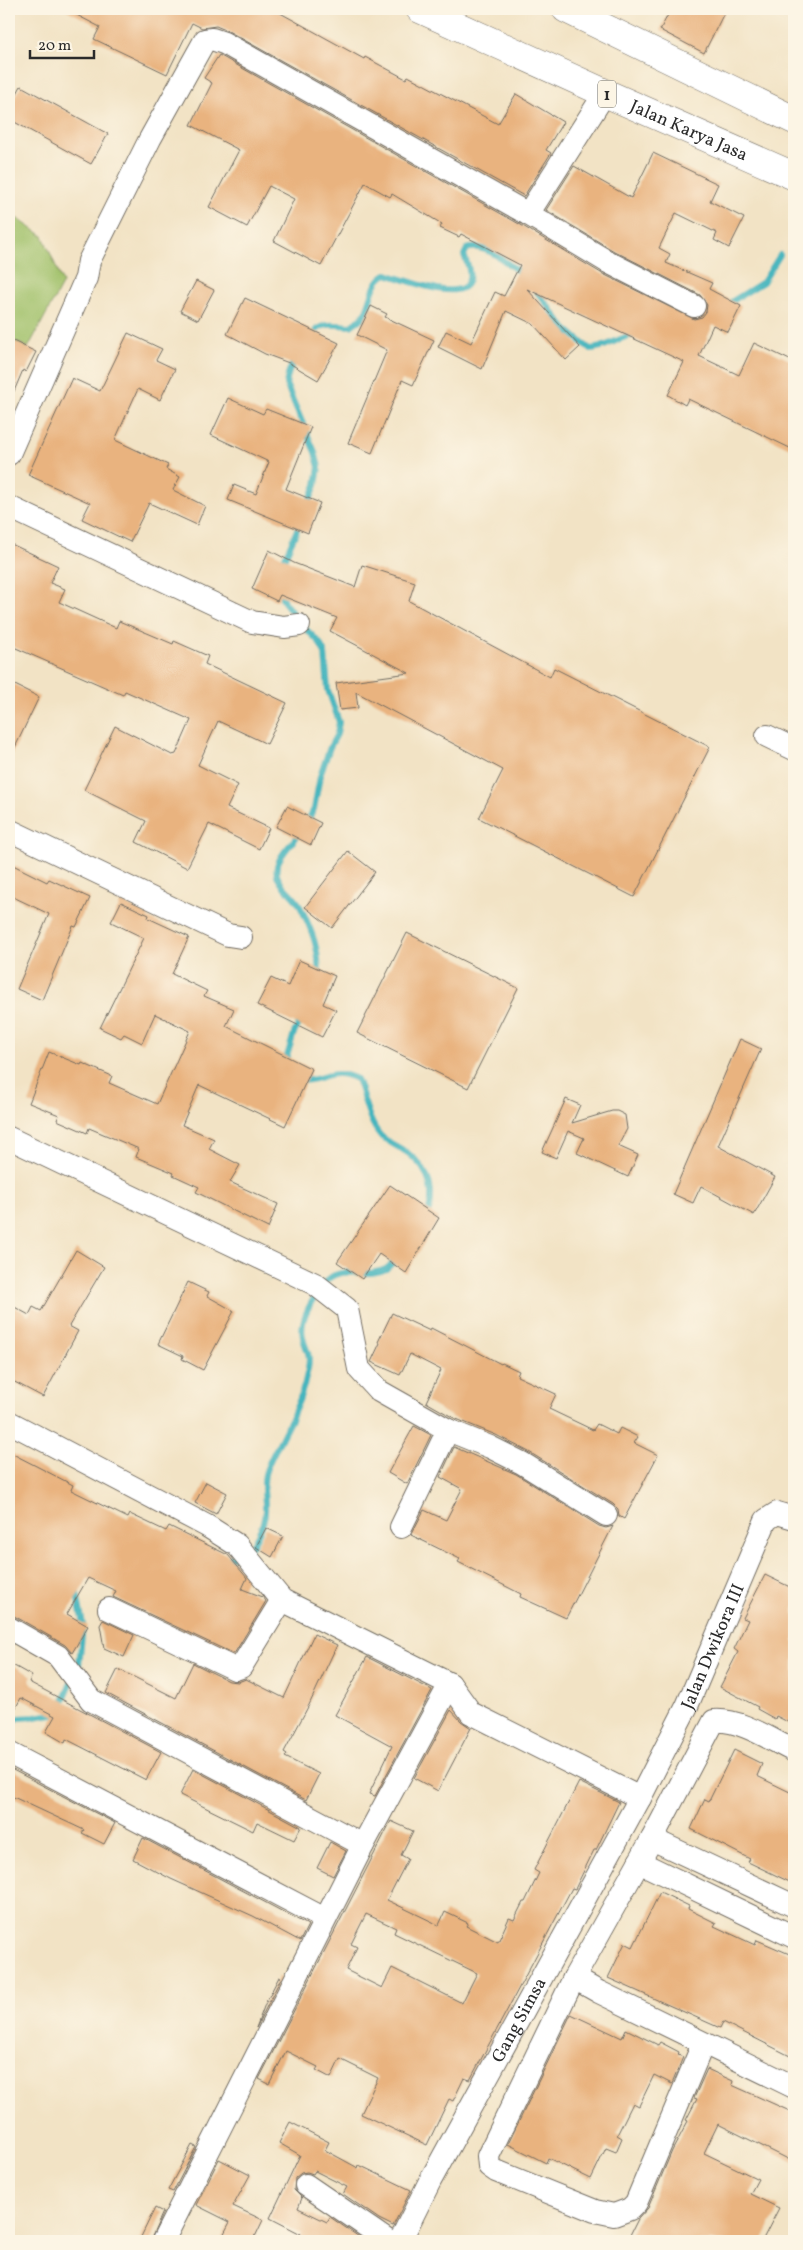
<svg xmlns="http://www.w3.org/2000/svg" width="803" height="2250" viewBox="0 0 803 2250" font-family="Vollkorn,serif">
	<rect width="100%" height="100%" fill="#fcf5e5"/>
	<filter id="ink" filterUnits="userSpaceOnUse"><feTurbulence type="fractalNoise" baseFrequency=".02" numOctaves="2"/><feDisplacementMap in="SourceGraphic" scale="10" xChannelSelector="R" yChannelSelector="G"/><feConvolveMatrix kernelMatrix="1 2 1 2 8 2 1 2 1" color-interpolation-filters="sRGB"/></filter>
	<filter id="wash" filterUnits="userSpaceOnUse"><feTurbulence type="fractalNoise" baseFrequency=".0096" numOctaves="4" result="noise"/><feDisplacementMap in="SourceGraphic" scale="20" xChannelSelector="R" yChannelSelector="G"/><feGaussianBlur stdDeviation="1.12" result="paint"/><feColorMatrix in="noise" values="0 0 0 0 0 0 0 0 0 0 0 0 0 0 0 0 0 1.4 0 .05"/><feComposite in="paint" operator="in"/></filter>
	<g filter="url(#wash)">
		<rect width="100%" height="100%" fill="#f2e3c5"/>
		<!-- green -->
		<polygon fill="#9fc068" stroke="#65764a" points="9,213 43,236 63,283 28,348 9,338"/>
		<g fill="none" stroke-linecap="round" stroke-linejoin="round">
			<!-- stream -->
			<g stroke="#46b5be" stroke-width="6">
				<path d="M534,288L566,329L590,349C606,349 618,337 634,335"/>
				<polyline points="726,305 763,282 780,255"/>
				<path d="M310,337C323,320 332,325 351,326C354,323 358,321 361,319C373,305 369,284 386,274C402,278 459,303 468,282C472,274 467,263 464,255L467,249C485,242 509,265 523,275"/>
				<polyline points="296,357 289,371 286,384 315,452 319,467 316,485 307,507"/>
				<polyline points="282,564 300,523"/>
				<polyline points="279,590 284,602 304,627 319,642 325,653 328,690 339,722 337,734 330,747 320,776 314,809 306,824"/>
				<path d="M301,832C293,842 280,854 277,866C273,882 292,892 299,904C311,928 321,951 318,977"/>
				<polyline points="285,1063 294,1033 302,1019"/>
				<path d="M298,1081C324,1082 329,1066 357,1079C364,1096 368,1121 380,1135C388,1143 400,1147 409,1154C430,1170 437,1195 426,1218"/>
				<path d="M224,1560C234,1557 248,1553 253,1544C258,1535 265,1522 265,1512C266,1500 262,1487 265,1474C269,1460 278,1446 284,1433C295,1413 304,1391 308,1369C311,1350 306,1353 303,1337C299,1319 313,1298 323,1285C338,1262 365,1280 386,1269C390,1266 393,1262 397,1259"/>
				<polyline points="76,1589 83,1624 79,1666 76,1672"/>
				<polyline points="9,1724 19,1718 35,1717 58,1713 72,1681"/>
			</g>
		</g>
		<g id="blocks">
			<!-- building -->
			<g fill="#e9b37f" fill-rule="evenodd">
				<polygon points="65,9 273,9 364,59 365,57 406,79 408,76 498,124 516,94 563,122 546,150 551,153 524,196 228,31 216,26 202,28 192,23 167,74 94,39 100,27"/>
				<polygon points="671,9 726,9 704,53 660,30"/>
				<polygon points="219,55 521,225 601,273 694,319 702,317 706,312 707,305 700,295 614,251 546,210 574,166 631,198 653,153 718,184 710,201 744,218 729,248 714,240 717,233 676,213 659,248 670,254 666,263 712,283 709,289 741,306 728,332 713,325 699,356 739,375 754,343 794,362 794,450 688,399 685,405 668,395 684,362 527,289 580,347 566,360 533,324 506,311 482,369 438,347 446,331 471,343 495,292 504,296 520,265 461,234 459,237 440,228 442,224 392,194 390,197 365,183 321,266 274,241 294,199 269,186 247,227 209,207 239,150 191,125 212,83 204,78"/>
				<polygon points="21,86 108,134 91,164 9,119 9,108"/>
				<polygon points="196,281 214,290 198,320 180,311"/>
				<polygon points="245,298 339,343 318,380 289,363 265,354 227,334"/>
				<polygon points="371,306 387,314 385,317 434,340 413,385 402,380 372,453 348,443 387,350 357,335"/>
				<polygon points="128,333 162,349 156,360 175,369 160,400 138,389 115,440 168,465 166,469 180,477 173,490 205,506 197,525 149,503 130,542 82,519 90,503 28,475 72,378 100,391"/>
				<polygon points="9,339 36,352 26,372 23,370 9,403"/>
				<polygon points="228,398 263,414 266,409 311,427 286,489 320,503 308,533 228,500 234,485 256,494 269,462 211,435"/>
				<polygon points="9,543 58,566 50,583 65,589 59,602 116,628 119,621 173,644 174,641 208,656 205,664 287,703 267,744 218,721 198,765 238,785 227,808 269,828 259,849 209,824 187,868 136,842 146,821 84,790 115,726 172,755 176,754 191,720 125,691 123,695 9,645"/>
				<polygon points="269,550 294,563 355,587 362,565 415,582 409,601 550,677 554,668 710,747 634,897 479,818 503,770 356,692 358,708 340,710 336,683 409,673 330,631 337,618 280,595 277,601 252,589"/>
				<polygon points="9,682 39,697 9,760"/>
				<polygon points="287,806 321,823 311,845 276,827"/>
				<polygon points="348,851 375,872 332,928 305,907"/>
				<polygon points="9,863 47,882 49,879 90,898 76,927 73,926 42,1000 17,989 49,914 9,895"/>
				<polygon points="121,902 149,915 148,918 189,937 172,974 207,991 204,996 234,1009 226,1026 312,1069 285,1126 199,1085 182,1125 214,1139 209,1149 240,1165 230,1182 278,1204 268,1228 196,1192 199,1187 173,1175 174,1173 136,1157 139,1149 89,1128 87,1133 57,1120 59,1115 29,1103 49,1052 81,1065 82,1063 112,1076 109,1083 157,1104 190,1031 155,1014 142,1043 124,1034 121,1038 100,1028 144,938 111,922"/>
				<polygon points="407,933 518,988 468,1088 357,1033"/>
				<polygon points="299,960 335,976 323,1004 336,1010 322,1037 257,1005 271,978 288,986"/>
				<polygon points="740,1039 761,1049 718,1146 775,1177 754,1215 701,1186 693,1203 673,1194"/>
				<polygon points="566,1099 580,1105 572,1123 612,1111 617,1111 625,1115 627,1129 618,1146 638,1155 628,1177 577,1153 584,1138 568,1131 556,1158 542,1152"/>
				<polygon points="390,1185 439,1218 406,1273 379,1254 362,1279 337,1262"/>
				<polygon points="76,1250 104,1267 69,1326 78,1331 43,1397 9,1379 9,1304 29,1315 33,1307 41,1311"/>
				<polygon points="188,1282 209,1292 207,1296 234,1311 203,1370 182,1359 183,1356 158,1344"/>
				<polygon points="392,1313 430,1331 431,1328 501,1364 502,1363 519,1371 517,1376 556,1394 549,1409 593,1430 597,1424 617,1434 620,1428 638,1437 634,1443 658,1455 624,1519 619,1516 618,1509 613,1504 529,1452 496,1435 454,1418 426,1402 441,1370 410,1354 400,1375 371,1362 380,1343 378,1342"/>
				<polygon points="414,1426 431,1435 407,1484 388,1473"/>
				<polygon points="454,1447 516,1474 599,1526 606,1528 613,1526 566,1618 520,1597 521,1594 458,1562 460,1559 411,1535 424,1510 446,1520 462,1489 440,1477"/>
				<polygon points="9,1452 73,1485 71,1490 128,1518 130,1514 166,1531 169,1526 228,1555 247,1578 242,1589 263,1597 266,1601 234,1654 113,1597 116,1591 88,1578 67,1614 88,1626 72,1653 65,1645 16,1617 9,1615"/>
				<polygon points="206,1482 227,1493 216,1514 195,1503"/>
				<polygon points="266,1528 283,1536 272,1557 256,1547"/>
				<polygon points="765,1575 794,1589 794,1725 776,1716 775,1719 757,1709 758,1707 720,1687 738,1652 734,1649 748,1620 743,1618"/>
				<polygon points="103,1620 134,1635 124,1657 104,1648 100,1625"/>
				<polygon points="314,1634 337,1645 309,1705 284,1752 287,1754 285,1757 319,1774 306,1800 106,1693 118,1669 176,1698 193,1663 229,1681 238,1682 246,1679 284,1698"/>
				<polygon points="367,1657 432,1690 375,1796 369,1794 392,1746 335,1715"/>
				<polygon points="9,1663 32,1676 29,1682 161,1752 146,1780 66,1739 65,1743 46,1732 55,1716 21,1698 9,1720"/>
				<polygon points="451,1710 461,1721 471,1728 438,1791 414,1778"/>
				<polygon points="734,1750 762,1764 757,1776 794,1794 794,1884 748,1862 750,1859 691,1829 705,1799 709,1801"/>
				<polygon points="9,1768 115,1823 104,1844 82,1833 84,1830 9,1795"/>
				<polygon points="193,1769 301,1827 294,1840 257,1822 253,1831 180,1795"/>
				<path d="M579,1782L619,1802L596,1850H594L575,1889L572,1888L470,2080L464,2078L453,2101L449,2099L427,2145L361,2114L378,2078L340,2059L331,2078L316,2070L318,2067L286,2051L269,2084L259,2079L391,1821L413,1831L401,1855L408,1859L387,1900L439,1925L445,1912L468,1923L466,1926L498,1942L509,1918L514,1920L523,1902H525L539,1873L534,1870ZM366,1914L396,1928L394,1933L477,1973L462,2003L392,1968L382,1988L346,1970L357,1947L351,1944Z"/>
				<polygon points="143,1838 308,1925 300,1941 253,1916 171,1879 133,1859"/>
				<polygon points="330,1842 346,1851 333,1876 317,1868"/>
				<polygon points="660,1892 689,1906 688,1909 716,1923 714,1926 755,1945 757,1940 794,1956 794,2058 723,2022 720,2028 608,1978 625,1943 633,1947"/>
				<polygon points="279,1977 281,1978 256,2028 265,2004"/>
				<polygon points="571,2014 622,2038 626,2029 658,2045 660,2042 679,2052 678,2055 683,2057 672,2084 654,2075 639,2106 633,2103 617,2135 622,2138 616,2152 606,2148 591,2179 548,2158 546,2163 508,2144"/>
				<polygon points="707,2069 733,2081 732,2085 794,2113 794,2162 718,2124 704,2153 758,2179 750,2194 779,2208 762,2241 627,2241 638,2219 648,2208 672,2151 688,2121 686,2120 697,2099 694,2098"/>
				<polygon points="290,2122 329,2142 325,2150 358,2168 359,2165 411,2190 393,2226 379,2219 343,2194 347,2187 315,2171 313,2174 307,2172 301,2173 295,2178 294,2190 302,2198 298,2208 327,2222 330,2217 365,2241 298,2241 301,2234 270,2218 300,2155 279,2143"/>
				<polygon points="192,2145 196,2147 173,2192 168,2190"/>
				<polygon points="219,2159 250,2175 233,2206 263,2220 253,2241 220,2241 230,2222 196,2205"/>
				<polygon points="155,2208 163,2212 150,2241 139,2241"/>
			</g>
		</g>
	</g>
	<g filter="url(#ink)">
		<use href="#blocks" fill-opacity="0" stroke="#716b61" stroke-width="1"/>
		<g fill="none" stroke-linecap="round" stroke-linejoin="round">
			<!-- minor casing -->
			<g stroke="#716b61" stroke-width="24">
				<g id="minor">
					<polyline points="528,214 608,262 694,306"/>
					<polyline points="9,454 86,278 89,261 150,139 205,40 212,39 224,43 528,214 605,93"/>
					<polyline points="9,507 252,622 284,627 299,625"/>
					<polyline points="767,736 794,749"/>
					<polyline points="9,830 228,935 241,937"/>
					<polyline points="9,1138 315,1284 347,1309 359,1369 379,1391 448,1430 490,1447 522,1463 606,1515"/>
					<polyline points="9,1422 207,1526 237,1545 282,1600 450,1684 471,1713 640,1798"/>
					<polyline points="401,1527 448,1430"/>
					<polyline points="109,1609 235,1669 241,1667 282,1600"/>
					<polyline points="9,1628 58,1656 91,1700 363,1845"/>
					<polyline points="9,1753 325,1919"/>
					<polyline points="652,1839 794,1906"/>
					<polyline points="639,1862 794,1937"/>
					<polyline points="574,1978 599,1992 794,2087"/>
					<path d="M703,2044L636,2203L630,2209L614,2215L595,2211L496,2171L489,2166L488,2156L574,1978L652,1839L714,1721C741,1719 771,1740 794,1751"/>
					<polyline points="306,2185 388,2241"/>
					<polyline points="163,2241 363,1845 450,1684"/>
					<path id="s1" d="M400,2241L430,2181L640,1798L687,1706L766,1520L777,1513L794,1518"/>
				</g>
			</g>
			<!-- trunk casing -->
			<g stroke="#716b61" stroke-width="29">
				<g id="trunk">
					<path id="s2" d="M420,9L605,93L794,176"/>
					<polyline points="566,9 794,120"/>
				</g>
			</g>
			<!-- minor -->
			<use href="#minor" stroke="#fff" stroke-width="22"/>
			<!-- trunk -->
			<use href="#trunk" stroke="#fff" stroke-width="28"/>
		</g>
	</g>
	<g text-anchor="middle" stroke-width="4" stroke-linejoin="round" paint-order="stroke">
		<!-- shield labels -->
		<rect fill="#fcf5e5" stroke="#6a6863" stroke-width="1" x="598" y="80.5" width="18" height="27" rx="4"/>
		<g font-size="16" font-weight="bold" fill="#2b2b2b">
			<text x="607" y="100">1</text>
		</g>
		<!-- street labels -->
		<g font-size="18" fill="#2b2b2b" stroke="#fcf5e5">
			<text dy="6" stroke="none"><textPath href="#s2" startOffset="295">Jalan Karya Jasa</textPath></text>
			<text dy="6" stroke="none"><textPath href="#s1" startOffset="672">Jalan Dwikora III</textPath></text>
			<text dy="6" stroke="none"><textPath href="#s1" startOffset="251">Gang Simsa</textPath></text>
		</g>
	</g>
	<!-- margin -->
	<rect width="803" height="2250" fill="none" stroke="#fcf5e5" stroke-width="30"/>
	<!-- scale -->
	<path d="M30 50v8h64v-8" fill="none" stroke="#2b2b2b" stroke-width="2.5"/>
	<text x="38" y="50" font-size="15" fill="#2b2b2b" stroke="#fcf5e5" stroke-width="4" paint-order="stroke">20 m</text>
</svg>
